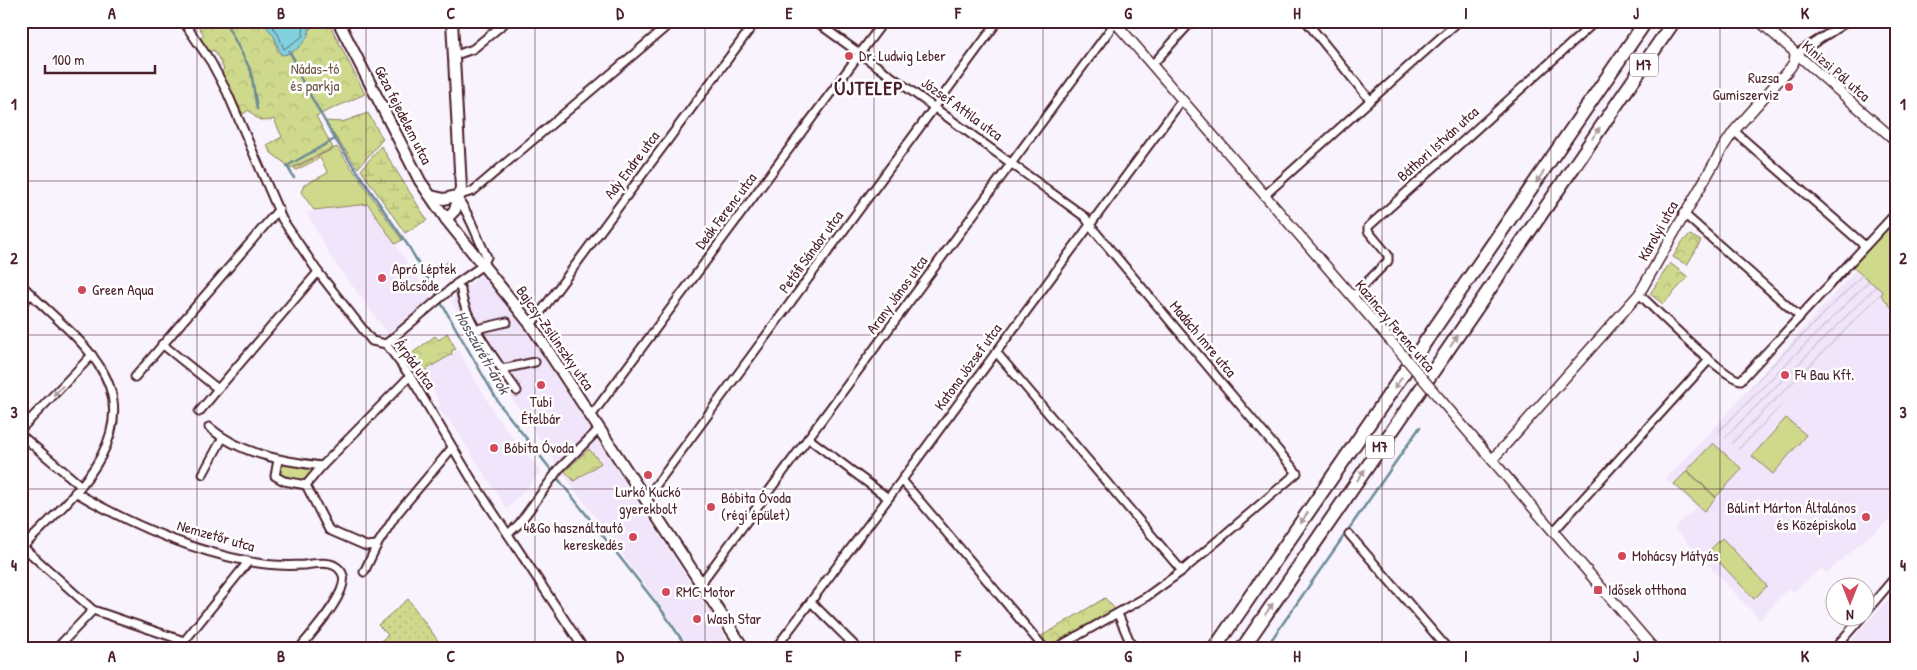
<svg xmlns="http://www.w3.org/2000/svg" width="1917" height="670" viewBox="0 0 1917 670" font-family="'Patrick Hand',sans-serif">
	<defs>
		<pattern id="industrial-furrows" width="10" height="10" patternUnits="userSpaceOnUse" patternTransform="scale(1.25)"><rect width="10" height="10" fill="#f0e5fa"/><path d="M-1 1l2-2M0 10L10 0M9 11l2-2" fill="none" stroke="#cfc4d6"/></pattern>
		<pattern id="forest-crowns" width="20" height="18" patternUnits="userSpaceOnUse" patternTransform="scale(1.25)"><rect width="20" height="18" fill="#ced98c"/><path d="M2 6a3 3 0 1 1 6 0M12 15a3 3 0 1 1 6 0" fill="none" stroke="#b2ba79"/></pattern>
		<pattern id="wetland-marsh" width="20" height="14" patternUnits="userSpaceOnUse" patternTransform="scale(1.25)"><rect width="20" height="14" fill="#ced98c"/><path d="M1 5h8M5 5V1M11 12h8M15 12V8" fill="none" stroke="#b2ba79"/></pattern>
		<pattern id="garden-dots" width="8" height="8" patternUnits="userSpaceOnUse" patternTransform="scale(1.25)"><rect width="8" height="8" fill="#ced98c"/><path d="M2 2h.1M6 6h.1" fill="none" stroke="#b2ba79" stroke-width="1.8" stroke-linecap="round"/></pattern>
	</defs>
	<rect width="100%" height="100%" fill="#f8f3fd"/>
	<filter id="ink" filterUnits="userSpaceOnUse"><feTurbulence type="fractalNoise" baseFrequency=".02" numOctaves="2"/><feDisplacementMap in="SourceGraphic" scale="10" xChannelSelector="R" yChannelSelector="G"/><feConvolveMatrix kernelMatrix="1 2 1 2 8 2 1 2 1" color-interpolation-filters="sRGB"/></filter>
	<g filter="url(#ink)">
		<!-- built -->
		<g fill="#f0e5fa">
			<polygon points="367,204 432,299 389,335 331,257 306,212"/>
			<polygon points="482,274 528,333 733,649 692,649 565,476 504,386 451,301"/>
			<polygon points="1881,295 1896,313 1896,514 1826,573 1822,568 1793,592 1788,588 1760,620 1674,528 1697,507 1666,479 1714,428 1741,450"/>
			<polygon points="458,350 498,419 541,472 507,509 451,422 437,408 441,405 427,377 422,379 419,375"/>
			<polygon points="1889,598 1896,604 1896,649 1844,649"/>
		</g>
		<!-- industrial -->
		<polygon fill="url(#industrial-furrows)" points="1855,271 1883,292 1741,451 1714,428"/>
		<!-- grass -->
		<g fill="#ced98c" stroke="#8c7c5c">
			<polygon points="337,147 402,240 395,244 368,204 314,210 301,192 304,185 328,173 320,158 296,170 294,168"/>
			<polygon points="1896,221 1896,313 1881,295 1883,292 1851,266"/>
			<polygon points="1786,418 1806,435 1773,474 1752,456"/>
			<polygon points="1713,443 1742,469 1716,497 1687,470"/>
			<polygon points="282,465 286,464 316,468 306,481 300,483 279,476 279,466"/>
			<polygon points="1687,471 1716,498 1704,511 1674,484"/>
			<polygon points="1722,538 1767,586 1754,599 1709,551"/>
		</g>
		<!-- forest -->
		<g fill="url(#forest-crowns)" stroke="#8c7c5c">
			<path d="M195,21H262L274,36L278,52L286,55L299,46L311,28L309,21H328L365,94L316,116L333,148L291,168L270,152L267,145L282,137L274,119C263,123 256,120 249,110L243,114L221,72L224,69L214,50L209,52L201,38L204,35Z"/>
			<polygon points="368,113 383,139 358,168 324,121 342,122"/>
			<polygon points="1690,235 1701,241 1687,265 1673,257 1682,242"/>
			<polygon points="1670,263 1688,277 1663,304 1650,294"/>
			<polygon points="447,333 456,349 451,351 452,354 419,374 407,357 435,336 439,340"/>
			<polygon points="589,449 601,463 574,481 565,471"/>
			<polygon points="1105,598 1116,610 1055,644 1045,644 1040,637"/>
		</g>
		<!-- wetland -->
		<polygon fill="url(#wetland-marsh)" stroke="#8c7c5c" points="381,146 427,220 405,233 361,170"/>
		<!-- garden -->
		<polygon fill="url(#garden-dots)" stroke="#8c7c5c" points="408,599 444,649 371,649 388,635 378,625"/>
		<!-- water -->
		<path fill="#82d1de" stroke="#6c8a96" d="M262,21H309C313,37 297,54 281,55L274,36Z"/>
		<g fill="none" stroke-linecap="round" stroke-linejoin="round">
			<!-- shore -->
			<polyline stroke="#606673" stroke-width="1" points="269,21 278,34 284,49 303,36 304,21"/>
			<!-- stream -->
			<g stroke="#6c8a96" stroke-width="2.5">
				<polyline points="225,21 251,71 257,109"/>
				<polyline points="289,51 298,66 300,77 335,139 409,247 500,405 663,612 688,649"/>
				<polyline points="294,178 287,166 335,139"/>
				<polyline points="427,278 449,262"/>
				<polyline points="746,641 752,649"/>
				<polyline points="1265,649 1420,427"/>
			</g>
			<!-- minor casing -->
			<g stroke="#4a1f2b" stroke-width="11">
				<g id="minor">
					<polyline points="183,21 211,62 227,92 282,219 318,272 372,341 386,344 410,376 472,480 584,649"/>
					<polyline points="815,21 1085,217 1093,229 1297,473 1182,571 1146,597 1054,649"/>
					<polyline points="1306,21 1370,100"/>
					<polyline points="340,25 350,21"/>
					<polyline points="1795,55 1848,21"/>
					<polyline points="453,56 473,49 507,21"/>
					<polyline points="1152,65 1192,21"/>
					<polyline points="1734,131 1865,246"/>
					<polyline points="460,195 473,191 673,21"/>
					<polyline points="1265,195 1459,21"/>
					<path d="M459,200C471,217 477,238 487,257L483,264"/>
					<polyline points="1683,213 1800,317"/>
					<path d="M21,284C45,310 79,335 98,364C148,436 67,502 21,549"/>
					<path d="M456,284L461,289C462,317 500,366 517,391"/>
					<path d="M1639,294C1655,309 1726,381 1741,380L1896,213"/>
					<polyline points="1352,297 1388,261 1388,255 1368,231 1368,227 1596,21"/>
					<polyline points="21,304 31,294"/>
					<polyline points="531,325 756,21"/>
					<polyline points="477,329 507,322"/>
					<polyline points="162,344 218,389 318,272"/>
					<polyline points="386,344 459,282 483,265"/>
					<polyline points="996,352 1182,571"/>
					<polyline points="502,369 535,362"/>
					<polyline points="135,377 279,209"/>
					<polyline points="199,412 218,389"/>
					<polyline points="591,416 884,21"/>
					<path d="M209,427C240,454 282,461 322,466L410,376"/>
					<polyline points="21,429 92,355"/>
					<polyline points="21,435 81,486"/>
					<polyline points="808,438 888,498"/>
					<polyline points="278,460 275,476 284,481 306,485 322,466"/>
					<polyline points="203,474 222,439"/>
					<polyline points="902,480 1045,649"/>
					<polyline points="306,485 329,530 366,546 377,545"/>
					<path d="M75,492C128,523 186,549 247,561C264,565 286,566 304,565C313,564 322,562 330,564C335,565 340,569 342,573C352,590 310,635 299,649"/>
					<polyline points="644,498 651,492 998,21"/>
					<polyline points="1553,532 1709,360"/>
					<polyline points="508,534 519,524 559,469 599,429"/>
					<polyline points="1349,534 1448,649"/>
					<polyline points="23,547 93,610 184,641"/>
					<polyline points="364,572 377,545 396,515 452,448"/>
					<polyline points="701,583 1115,23"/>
					<polyline points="811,602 858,649"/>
					<polyline points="1118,614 1133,649"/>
					<polyline points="1864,614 1896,576"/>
					<polyline points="56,649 93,610"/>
					<polyline points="178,649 248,562"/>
					<polyline points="775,649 902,480 1182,100"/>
					<polyline points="1834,649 1861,618"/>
				</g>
			</g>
			<!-- tertiary casing -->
			<g stroke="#4a1f2b" stroke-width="12">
				<g id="tertiary">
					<polyline points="1114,21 1396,347"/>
					<polyline points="1759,21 1896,141"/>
					<polyline points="1439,398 1654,649"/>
					<polyline points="1492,460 1639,294 1724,146 1734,131 1790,68 1794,62 1795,55"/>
				</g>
			</g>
			<!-- secondary casing -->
			<g stroke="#4a1f2b" stroke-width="14">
				<g id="secondary">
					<polyline points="338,21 420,181 446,219 531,325 744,649"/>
					<polyline points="431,196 444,199 460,195"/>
					<polyline points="446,219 455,210 461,188 452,21"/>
				</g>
			</g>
			<!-- motorway casing -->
			<g stroke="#4a1f2b" stroke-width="16">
				<g id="motorway">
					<polyline points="1214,649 1646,21"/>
					<polyline points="1242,649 1674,21"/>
				</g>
			</g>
			<!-- minor -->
			<use href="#minor" stroke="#fff" stroke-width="7"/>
			<!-- tertiary -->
			<use href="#tertiary" stroke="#fff" stroke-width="9"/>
			<!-- secondary -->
			<use href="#secondary" stroke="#fff" stroke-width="10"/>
			<!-- motorway -->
			<use href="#motorway" stroke="#fff" stroke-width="12"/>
			<!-- tertiary-bridge casing -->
			<g stroke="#4a1f2b" stroke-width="12" stroke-linecap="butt">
				<polyline id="tertiary-bridge" points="1396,347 1439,398"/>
			</g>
			<!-- tertiary-bridge -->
			<use href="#tertiary-bridge" stroke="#fff" stroke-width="9"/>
		</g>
		<!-- one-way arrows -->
		<defs><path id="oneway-solid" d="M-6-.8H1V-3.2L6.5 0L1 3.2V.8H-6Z" transform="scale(1.25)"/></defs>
		<g fill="#ae9aa0">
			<use href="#oneway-solid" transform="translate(1596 133) rotate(-56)"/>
			<use href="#oneway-solid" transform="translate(1540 177) rotate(125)"/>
			<use href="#oneway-solid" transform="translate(1454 341) rotate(-56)"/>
			<use href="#oneway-solid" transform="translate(1398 383) rotate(125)"/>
			<use href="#oneway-solid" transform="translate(58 391) rotate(133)"/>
			<use href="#oneway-solid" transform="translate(1361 475) rotate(-56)"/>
			<use href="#oneway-solid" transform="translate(1304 518) rotate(125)"/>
			<use href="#oneway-solid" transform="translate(1269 609) rotate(-56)"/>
		</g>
	</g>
	<!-- grid -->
	<path fill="none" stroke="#4a1f2b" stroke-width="1" stroke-opacity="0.55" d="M197,21V649M366,21V649M535,21V649M705,21V649M874,21V649M1043,21V649M1212,21V649M1382,21V649M1551,21V649M1720,21V649M21,181H1896M21,335H1896M21,489H1896"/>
	<!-- markers -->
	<g fill="#d1495b" stroke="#fff" stroke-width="2">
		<circle cx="849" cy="56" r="5"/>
		<circle cx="1789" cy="87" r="5"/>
		<circle cx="382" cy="278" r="5"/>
		<circle cx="82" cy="290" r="5"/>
		<circle cx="1785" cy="375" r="5"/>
		<circle cx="541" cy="385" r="5"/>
		<circle cx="494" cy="448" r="5"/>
		<circle cx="648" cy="475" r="5"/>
		<circle cx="711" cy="507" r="5"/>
		<circle cx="1866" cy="517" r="5"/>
		<circle cx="633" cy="537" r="5"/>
		<circle cx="1622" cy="556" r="5"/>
		<rect x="1593" y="585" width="10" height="10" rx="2.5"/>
		<circle cx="666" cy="592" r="5"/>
		<circle cx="697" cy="619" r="5"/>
	</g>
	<g text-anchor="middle" stroke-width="5" stroke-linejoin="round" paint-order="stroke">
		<!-- shield labels -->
		<g fill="#fff" stroke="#80626b" stroke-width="1">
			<rect x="1630" y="53.5" width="28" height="23" rx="4"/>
			<rect x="1366" y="435.5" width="28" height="23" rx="4"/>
		</g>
		<g font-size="14" font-weight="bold" fill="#4a1f2b">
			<text x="1644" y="70">M7</text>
			<text x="1380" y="452">M7</text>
		</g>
		<!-- poi labels -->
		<g font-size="15" fill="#4a1f2b" stroke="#fff" text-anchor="start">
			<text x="859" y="61">Dr. Ludwig Leber</text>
			<text x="1779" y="83" text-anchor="end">Ruzsa<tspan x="1779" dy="17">Gumiszerviz</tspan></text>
			<text x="392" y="274">Apró Léptek<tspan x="392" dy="17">Bölcsőde</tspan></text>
			<text x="92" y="295">Green Aqua</text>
			<text x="1795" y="380">F4 Bau Kft.</text>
			<text x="541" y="407" text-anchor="middle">Tubi<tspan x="541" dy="17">Ételbár</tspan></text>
			<text x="504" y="453">Bóbita Óvoda</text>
			<text x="648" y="497" text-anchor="middle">Lurkó Kuckó<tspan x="648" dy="17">gyerekbolt</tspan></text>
			<text x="721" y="503">Bóbita Óvoda<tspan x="721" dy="17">(régi épület)</tspan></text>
			<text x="1856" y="513" text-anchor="end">Bálint Márton Általános<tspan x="1856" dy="17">és Középiskola</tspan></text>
			<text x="623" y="533" text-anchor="end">4&amp;Go használtautó<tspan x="623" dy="17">kereskedés</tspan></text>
			<text x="1632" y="561">Mohácsy Mátyás</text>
			<text x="1608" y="595">Idősek otthona</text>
			<text x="676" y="597">RMC Motor</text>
			<text x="707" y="624">Wash Star</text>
		</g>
		<!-- park labels -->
		<g font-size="15" fill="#725748" stroke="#fff">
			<text x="315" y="74">Nádas-tó<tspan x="315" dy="17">és parkja</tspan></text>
		</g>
		<!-- street labels -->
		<g font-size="15" fill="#4a1f2b" stroke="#fff">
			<text transform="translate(1836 71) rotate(41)" y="5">Kinizsi Pál utca</text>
			<text transform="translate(962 109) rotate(36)" y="5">József Attila utca</text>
			<text transform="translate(403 115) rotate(63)" y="5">Géza fejedelem utca</text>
			<text transform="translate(1438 144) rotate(-42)" y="5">Báthori István utca</text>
			<text transform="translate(632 165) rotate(-53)" y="5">Ady Endre utca</text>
			<text transform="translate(726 211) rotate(-53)" y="5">Deák Ferenc utca</text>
			<text transform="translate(1658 231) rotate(-61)" y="5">Károlyi utca</text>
			<text transform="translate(811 252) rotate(-54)" y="5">Petőfi Sándor utca</text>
			<text transform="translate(897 295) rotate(-54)" y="5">Arany János utca</text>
			<text transform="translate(1395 326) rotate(50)" y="5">Kazinczy Ferenc utca</text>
			<text transform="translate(555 338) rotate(55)" y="5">Bajcsy-Zsilinszky utca</text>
			<text transform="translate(1203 339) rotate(50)" y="5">Madách Imre utca</text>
			<text transform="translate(415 364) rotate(54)" y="5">Árpád utca</text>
			<text transform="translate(968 367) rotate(-54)" y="5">Katona József utca</text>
			<text transform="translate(216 536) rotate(16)" y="5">Nemzetőr utca</text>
		</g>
		<!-- water labels -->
		<g font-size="16" font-style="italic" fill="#5b5461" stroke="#fff">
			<text transform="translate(483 352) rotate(60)" y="6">Hosszúréti-árok</text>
		</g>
		<!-- district labels -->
		<g font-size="20" font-weight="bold" letter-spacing="1" fill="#4a1f2b" stroke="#fff">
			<text x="869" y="95">ÚJTELEP</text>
		</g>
	</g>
	<!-- margin -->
	<rect width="1917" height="670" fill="none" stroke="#fff" stroke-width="55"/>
	<!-- north arrow -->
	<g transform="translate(1850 602) rotate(180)"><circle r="24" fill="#ffffff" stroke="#b7a5aa"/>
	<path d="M0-4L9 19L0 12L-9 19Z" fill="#d1495b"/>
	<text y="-8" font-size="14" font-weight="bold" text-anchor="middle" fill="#4a1f2b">N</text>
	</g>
	<!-- scale -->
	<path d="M45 65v8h110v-8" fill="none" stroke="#4a1f2b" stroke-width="2.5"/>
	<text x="52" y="65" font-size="15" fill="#4a1f2b" stroke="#ffffff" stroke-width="4" paint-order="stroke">100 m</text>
	<rect x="28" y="28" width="1862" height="614" fill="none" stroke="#4a1f2b" stroke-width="2"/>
	<g font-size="16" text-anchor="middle" font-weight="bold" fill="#4a1f2b">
		<text x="112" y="19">A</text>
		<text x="281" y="19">B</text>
		<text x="451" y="19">C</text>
		<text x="620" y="19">D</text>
		<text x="789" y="19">E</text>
		<text x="958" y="19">F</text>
		<text x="1128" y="19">G</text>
		<text x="1297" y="19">H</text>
		<text x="1466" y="19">I</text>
		<text x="1636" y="19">J</text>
		<text x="1805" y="19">K</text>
		<text x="14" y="110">1</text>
		<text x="1903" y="110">1</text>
		<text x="14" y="264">2</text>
		<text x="1903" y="264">2</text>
		<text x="14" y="418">3</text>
		<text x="1903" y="418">3</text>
		<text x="14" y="571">4</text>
		<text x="1903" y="571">4</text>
		<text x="112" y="662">A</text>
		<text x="281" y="662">B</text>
		<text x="451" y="662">C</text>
		<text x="620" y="662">D</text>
		<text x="789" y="662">E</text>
		<text x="958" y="662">F</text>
		<text x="1128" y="662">G</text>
		<text x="1297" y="662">H</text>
		<text x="1466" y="662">I</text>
		<text x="1636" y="662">J</text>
		<text x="1805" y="662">K</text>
	</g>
</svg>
